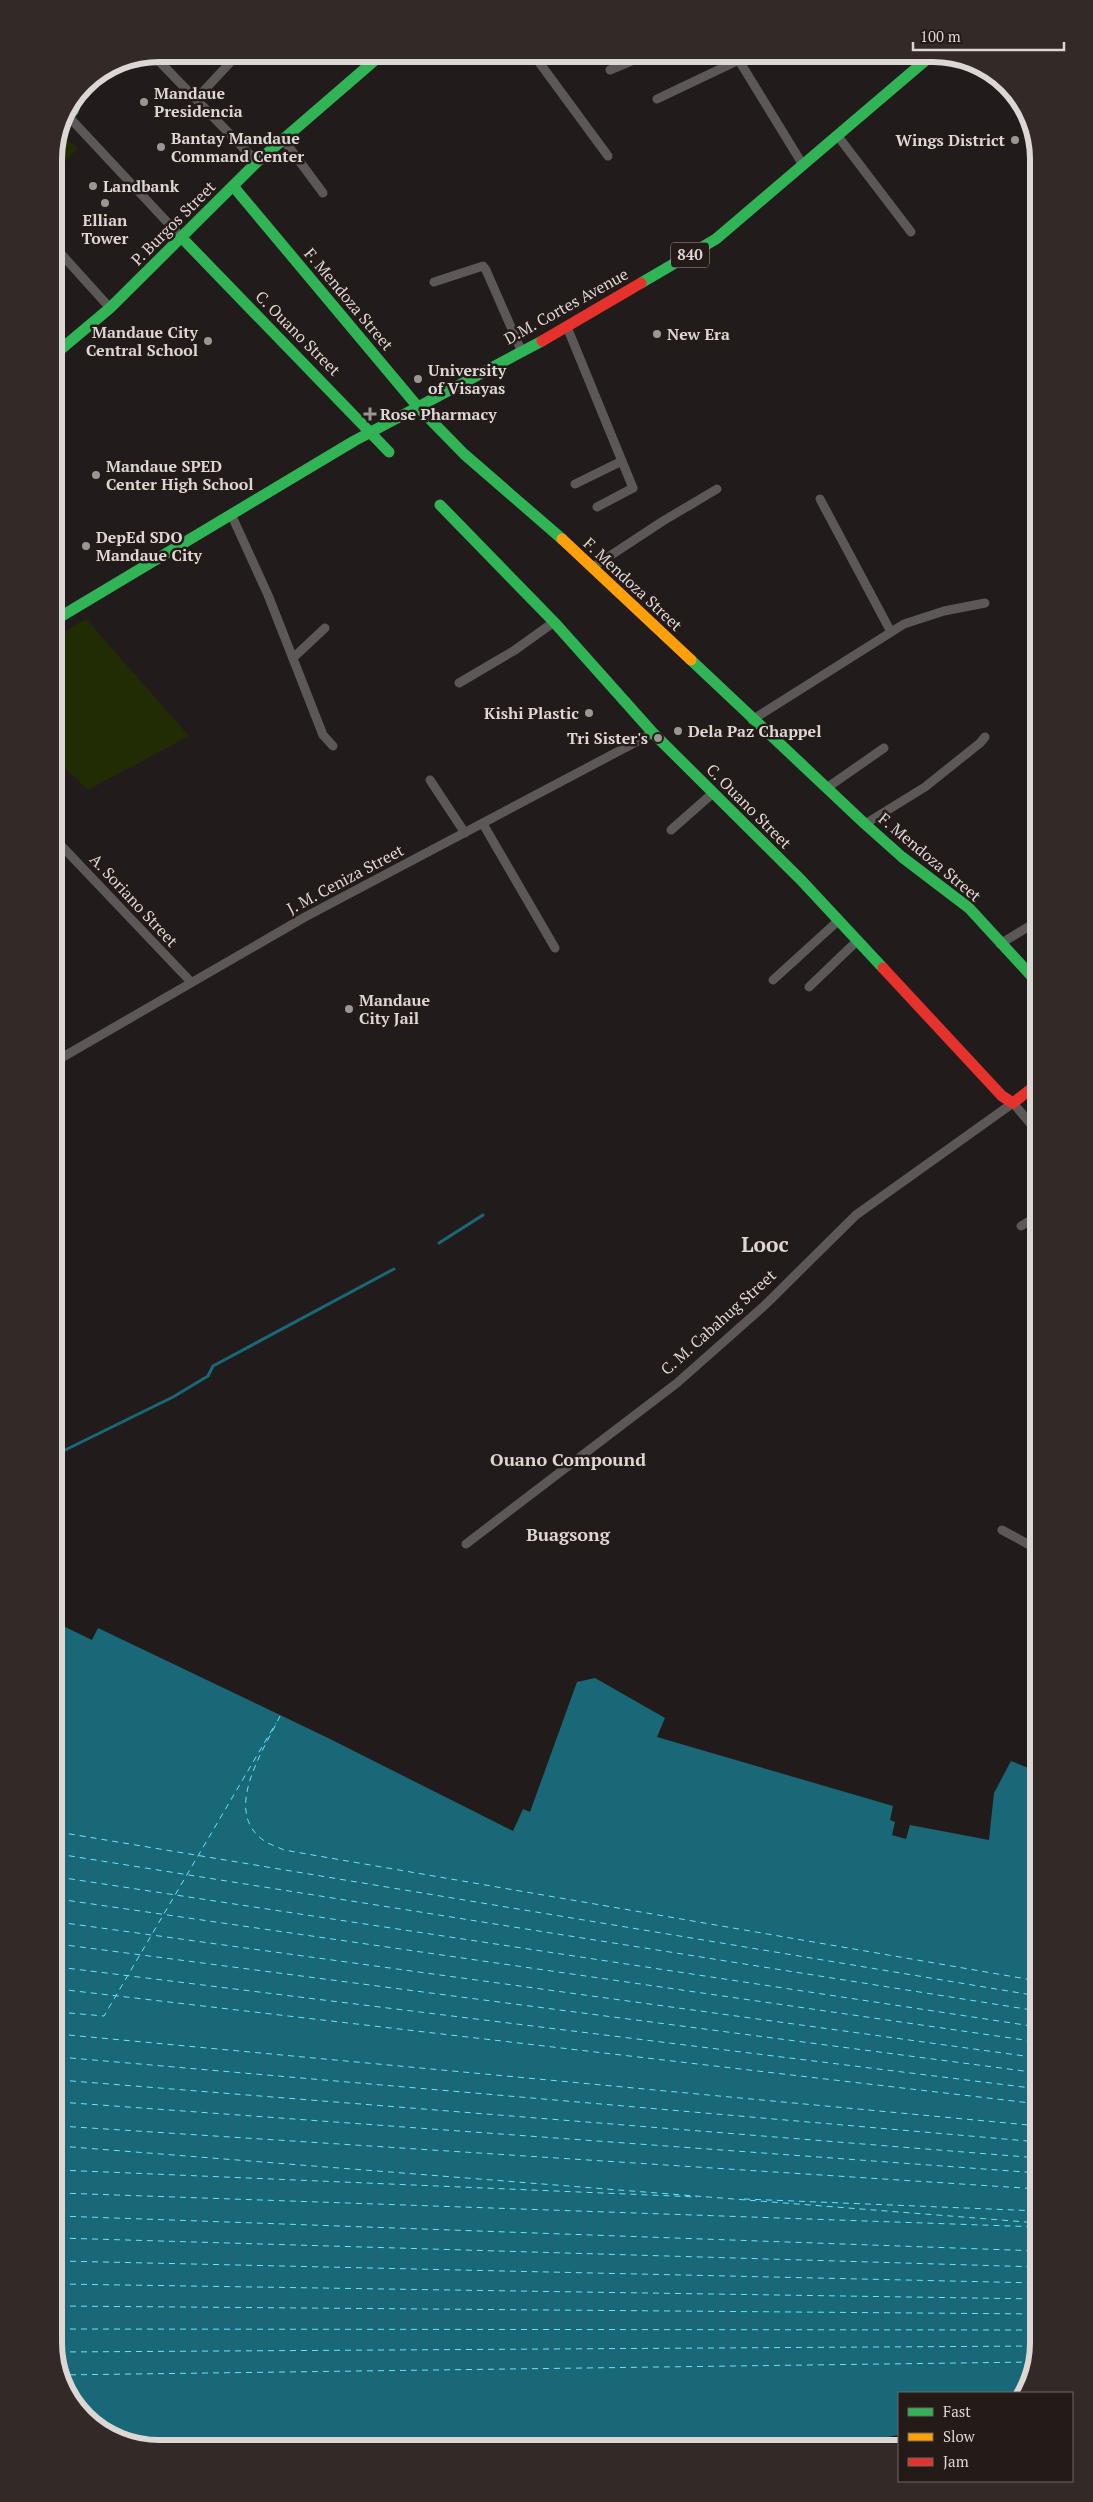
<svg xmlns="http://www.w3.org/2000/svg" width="1093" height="2502" viewBox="0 0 1093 2502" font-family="'PT Serif',serif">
	<rect width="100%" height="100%" fill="#211c1b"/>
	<!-- green -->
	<g fill="#212b04">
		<polygon points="59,134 78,148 54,173 54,153"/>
		<polygon points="86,619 189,736 88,790 55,758 55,637"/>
	</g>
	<!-- water -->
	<polygon fill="#196878" points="57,1623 92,1640 98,1628 328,1738 513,1831 523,1809 530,1812 577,1682 595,1678 665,1718 657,1737 893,1806 890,1820 895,1822 892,1835 906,1839 910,1825 989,1840 994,1793 1011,1761 1038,1772 1039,2343 1022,2393 899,2393 899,2435 847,2444 152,2448 95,2426 59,2376"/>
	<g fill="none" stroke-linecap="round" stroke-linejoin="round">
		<!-- stream -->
		<g stroke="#196878" stroke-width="3">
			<polyline points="439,1243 483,1215"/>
			<polyline points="57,1454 173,1397 208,1376 213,1366 394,1269"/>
		</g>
		<!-- ferry -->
		<g stroke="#6ee3fe" stroke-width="1" stroke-dasharray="6 5" stroke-linecap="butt">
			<path d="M280,1716C264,1750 220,1813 266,1842C271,1845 278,1847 284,1850L1038,1981"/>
			<polyline points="58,1832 1038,1996"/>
			<polyline points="58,1854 1038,2011"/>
			<polyline points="58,1877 1038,2027"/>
			<polyline points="58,1899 1038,2042"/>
			<polyline points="58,1922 1039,2058"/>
			<polyline points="58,1944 1039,2073"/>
			<polyline points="58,1967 1039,2089"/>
			<polyline points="58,1989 1039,2104"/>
			<polyline points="58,2012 104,2016 276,1723"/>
			<polyline points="58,2034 1039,2126"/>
			<polyline points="59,2057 1039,2142"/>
			<polyline points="59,2080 1039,2158"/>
			<polyline points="59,2102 1039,2173"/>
			<polyline points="59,2126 1039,2189"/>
			<polyline points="59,2146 1039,2223"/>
			<polyline points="59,2170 697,2197"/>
			<polyline points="59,2193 1039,2227"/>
			<polyline points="744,2199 1039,2211"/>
			<polyline points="59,2216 1039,2251"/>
			<polyline points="59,2238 1039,2267"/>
			<polyline points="59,2261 1039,2283"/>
			<polyline points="59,2284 1039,2299"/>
			<polyline points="59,2306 1039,2314"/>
			<polyline points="59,2329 1039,2330"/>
			<polyline points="59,2352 1038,2346"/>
			<polyline points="59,2375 1033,2362"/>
		</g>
		<!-- street -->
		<g stroke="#5c5857" stroke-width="9">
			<polyline points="533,54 608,156"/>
			<polyline points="735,54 803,165"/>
			<polyline points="153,55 257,162"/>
			<polyline points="610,70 648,54"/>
			<polyline points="197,98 238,54"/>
			<polyline points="657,99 739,60"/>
			<polyline points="69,117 182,238"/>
			<polyline points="837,135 911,232"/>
			<polyline points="283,139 323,193"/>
			<polyline points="54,246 110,308"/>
			<polyline points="434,282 483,266 486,270 521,350"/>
			<polyline points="567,327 633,488 597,507"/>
			<polyline points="575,484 622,461"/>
			<polyline points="820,499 891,632"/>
			<polyline points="231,514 268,595 323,735 333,746"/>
			<polyline points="593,567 663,521 717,489"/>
			<polyline points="293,658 325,628"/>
			<polyline points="459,683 515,650 554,622"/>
			<polyline points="752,720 904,624 944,611 985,603"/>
			<polyline points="430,780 465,833"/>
			<polyline points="828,787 884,748"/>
			<polyline points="1033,798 1035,801"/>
			<polyline points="483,824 555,948"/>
			<polyline points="865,824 925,787 980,743 985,737"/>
			<polyline points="671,830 713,793"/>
			<polyline points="56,840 191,982"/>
			<polyline points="1000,944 1036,922"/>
			<polyline points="773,980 839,920"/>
			<polyline points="809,987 858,940"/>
			<polyline points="56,1061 305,917 653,733"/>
			<polyline points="1021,1226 1036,1217"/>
			<polyline points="1002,1530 1037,1549"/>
			<polyline points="466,1544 677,1383 765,1305 856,1215 1013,1103 1036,1130"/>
		</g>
		<!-- fast -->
		<g stroke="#30b455" stroke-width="11">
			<polyline points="61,124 73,111 81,90"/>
			<polyline points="233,186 418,407 464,454 562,539"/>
			<polyline points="182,238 389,452"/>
			<polyline points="641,283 716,239 933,54"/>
			<polyline points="54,355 110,308 257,162 382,54"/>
			<polyline points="440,505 554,622 653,733 801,880 883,968"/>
			<polyline points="55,620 354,441 542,341"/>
			<polyline points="691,660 865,824 902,857 969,908 1036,981"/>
		</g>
		<!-- slow -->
		<polyline stroke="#ff9f0a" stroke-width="11" points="562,539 691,660"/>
		<!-- jam -->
		<g stroke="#e5322d" stroke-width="11">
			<polyline points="542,341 641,283"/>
			<polyline points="883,968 1002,1096 1013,1103 1036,1085"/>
		</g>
	</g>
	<!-- markers -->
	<g fill="#9b9593" stroke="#241b18" stroke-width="2">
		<circle cx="144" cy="102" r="5"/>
		<circle cx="1015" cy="140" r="5"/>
		<circle cx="161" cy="147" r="5"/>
		<circle cx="93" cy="186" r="5"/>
		<circle cx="105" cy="203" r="5"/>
		<circle cx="657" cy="334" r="5"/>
		<circle cx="208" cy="341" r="5"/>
		<circle cx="418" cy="379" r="5"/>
		<path d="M367.5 406.5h5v5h5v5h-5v5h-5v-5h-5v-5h5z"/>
		<circle cx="96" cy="475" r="5"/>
		<circle cx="86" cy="546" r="5"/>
		<circle cx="589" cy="713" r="5"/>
		<circle cx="678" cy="731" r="5"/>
		<circle cx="658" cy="738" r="5"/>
		<circle cx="349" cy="1009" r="5"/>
	</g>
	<g text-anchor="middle" stroke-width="5" stroke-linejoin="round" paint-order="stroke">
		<!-- shield labels -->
		<rect fill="#241b18" stroke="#a59e9c" stroke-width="1" x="671" y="242.5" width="38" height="25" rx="4"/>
		<g font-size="15" font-weight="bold" fill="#dcd6d4">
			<text x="690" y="260">840</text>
		</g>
		<!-- poi labels -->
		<g font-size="16" font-weight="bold" fill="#dcd6d4" stroke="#241b18" text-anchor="start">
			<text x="154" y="99">Mandaue<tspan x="154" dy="18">Presidencia</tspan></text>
			<text x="171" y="144">Bantay Mandaue<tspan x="171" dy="18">Command Center</tspan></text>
			<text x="1005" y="146" text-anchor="end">Wings District</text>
			<text x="103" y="192">Landbank</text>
			<text x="105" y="226" text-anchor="middle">Ellian<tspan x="105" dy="18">Tower</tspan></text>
			<text x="198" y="338" text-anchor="end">Mandaue City<tspan x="198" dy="18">Central School</tspan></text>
			<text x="667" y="340">New Era</text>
			<text x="428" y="376">University<tspan x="428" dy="18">of Visayas</tspan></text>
			<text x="380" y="420">Rose Pharmacy</text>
			<text x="106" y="472">Mandaue SPED<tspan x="106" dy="18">Center High School</tspan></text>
			<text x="96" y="543">DepEd SDO<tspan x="96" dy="18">Mandaue City</tspan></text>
			<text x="579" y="719" text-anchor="end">Kishi Plastic</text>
			<text x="688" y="737">Dela Paz Chappel</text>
			<text x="648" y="744" text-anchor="end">Tri Sister's</text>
			<text x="359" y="1006">Mandaue<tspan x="359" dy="18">City Jail</tspan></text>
		</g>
		<!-- street labels -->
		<g font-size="16" fill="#dcd6d4" stroke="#241b18">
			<text transform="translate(173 223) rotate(-45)" y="6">P. Burgos Street</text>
			<text transform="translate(349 299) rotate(50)" y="6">F. Mendoza Street</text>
			<text transform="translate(566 306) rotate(-29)" y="6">D.M. Cortes Avenue</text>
			<text transform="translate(298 333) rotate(45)" y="6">C. Ouano Street</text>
			<text transform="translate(633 584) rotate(43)" y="6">F. Mendoza Street</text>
			<text transform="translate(749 806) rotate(45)" y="6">C. Ouano Street</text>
			<text transform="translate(930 857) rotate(40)" y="6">F. Mendoza Street</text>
			<text transform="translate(345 879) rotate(-28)" y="6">J. M. Ceniza Street</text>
			<text transform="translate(134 900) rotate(47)" y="6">A. Soriano Street</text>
			<text transform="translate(718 1322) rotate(-42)" y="6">C. M. Cabahug Street</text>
		</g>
		<!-- neighbourhood labels -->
		<g font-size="18" font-weight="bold" fill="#dcd6d4" stroke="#241b18">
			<text x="568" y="1466">Ouano Compound</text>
			<text x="568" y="1541">Buagsong</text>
		</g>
		<!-- district labels -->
		<g font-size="21" font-weight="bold" fill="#dcd6d4" stroke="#241b18">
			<text x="765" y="1252">Looc</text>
		</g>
	</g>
	<!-- crop -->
	<path d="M0 0H1093V2502H0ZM159 62H933A97 97 0 0 1 1030 159V2343A97 97 0 0 1 933 2440H159A97 97 0 0 1 62 2343V159A97 97 0 0 1 159 62Z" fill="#332a27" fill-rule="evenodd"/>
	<path fill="none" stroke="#dcd6d4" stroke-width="6" d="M159 62H933A97 97 0 0 1 1030 159V2343A97 97 0 0 1 933 2440H159A97 97 0 0 1 62 2343V159A97 97 0 0 1 159 62Z"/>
	<!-- legend -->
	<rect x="898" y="2392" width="175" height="90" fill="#241b18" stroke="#6e6663"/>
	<rect x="908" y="2408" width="25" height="8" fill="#30b455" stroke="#6e6663"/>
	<text x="943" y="2417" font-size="15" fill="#dcd6d4">Fast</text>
	<rect x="908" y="2433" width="25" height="8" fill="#ff9f0a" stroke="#6e6663"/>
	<text x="943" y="2442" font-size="15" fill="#dcd6d4">Slow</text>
	<rect x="908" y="2458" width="25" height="8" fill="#e5322d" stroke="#6e6663"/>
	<text x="943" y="2467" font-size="15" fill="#dcd6d4">Jam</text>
	<!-- scale -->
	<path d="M913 42v8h151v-8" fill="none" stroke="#dcd6d4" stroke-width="2.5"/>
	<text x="920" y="42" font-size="15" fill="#dcd6d4" stroke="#241b18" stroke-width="4" paint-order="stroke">100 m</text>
</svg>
